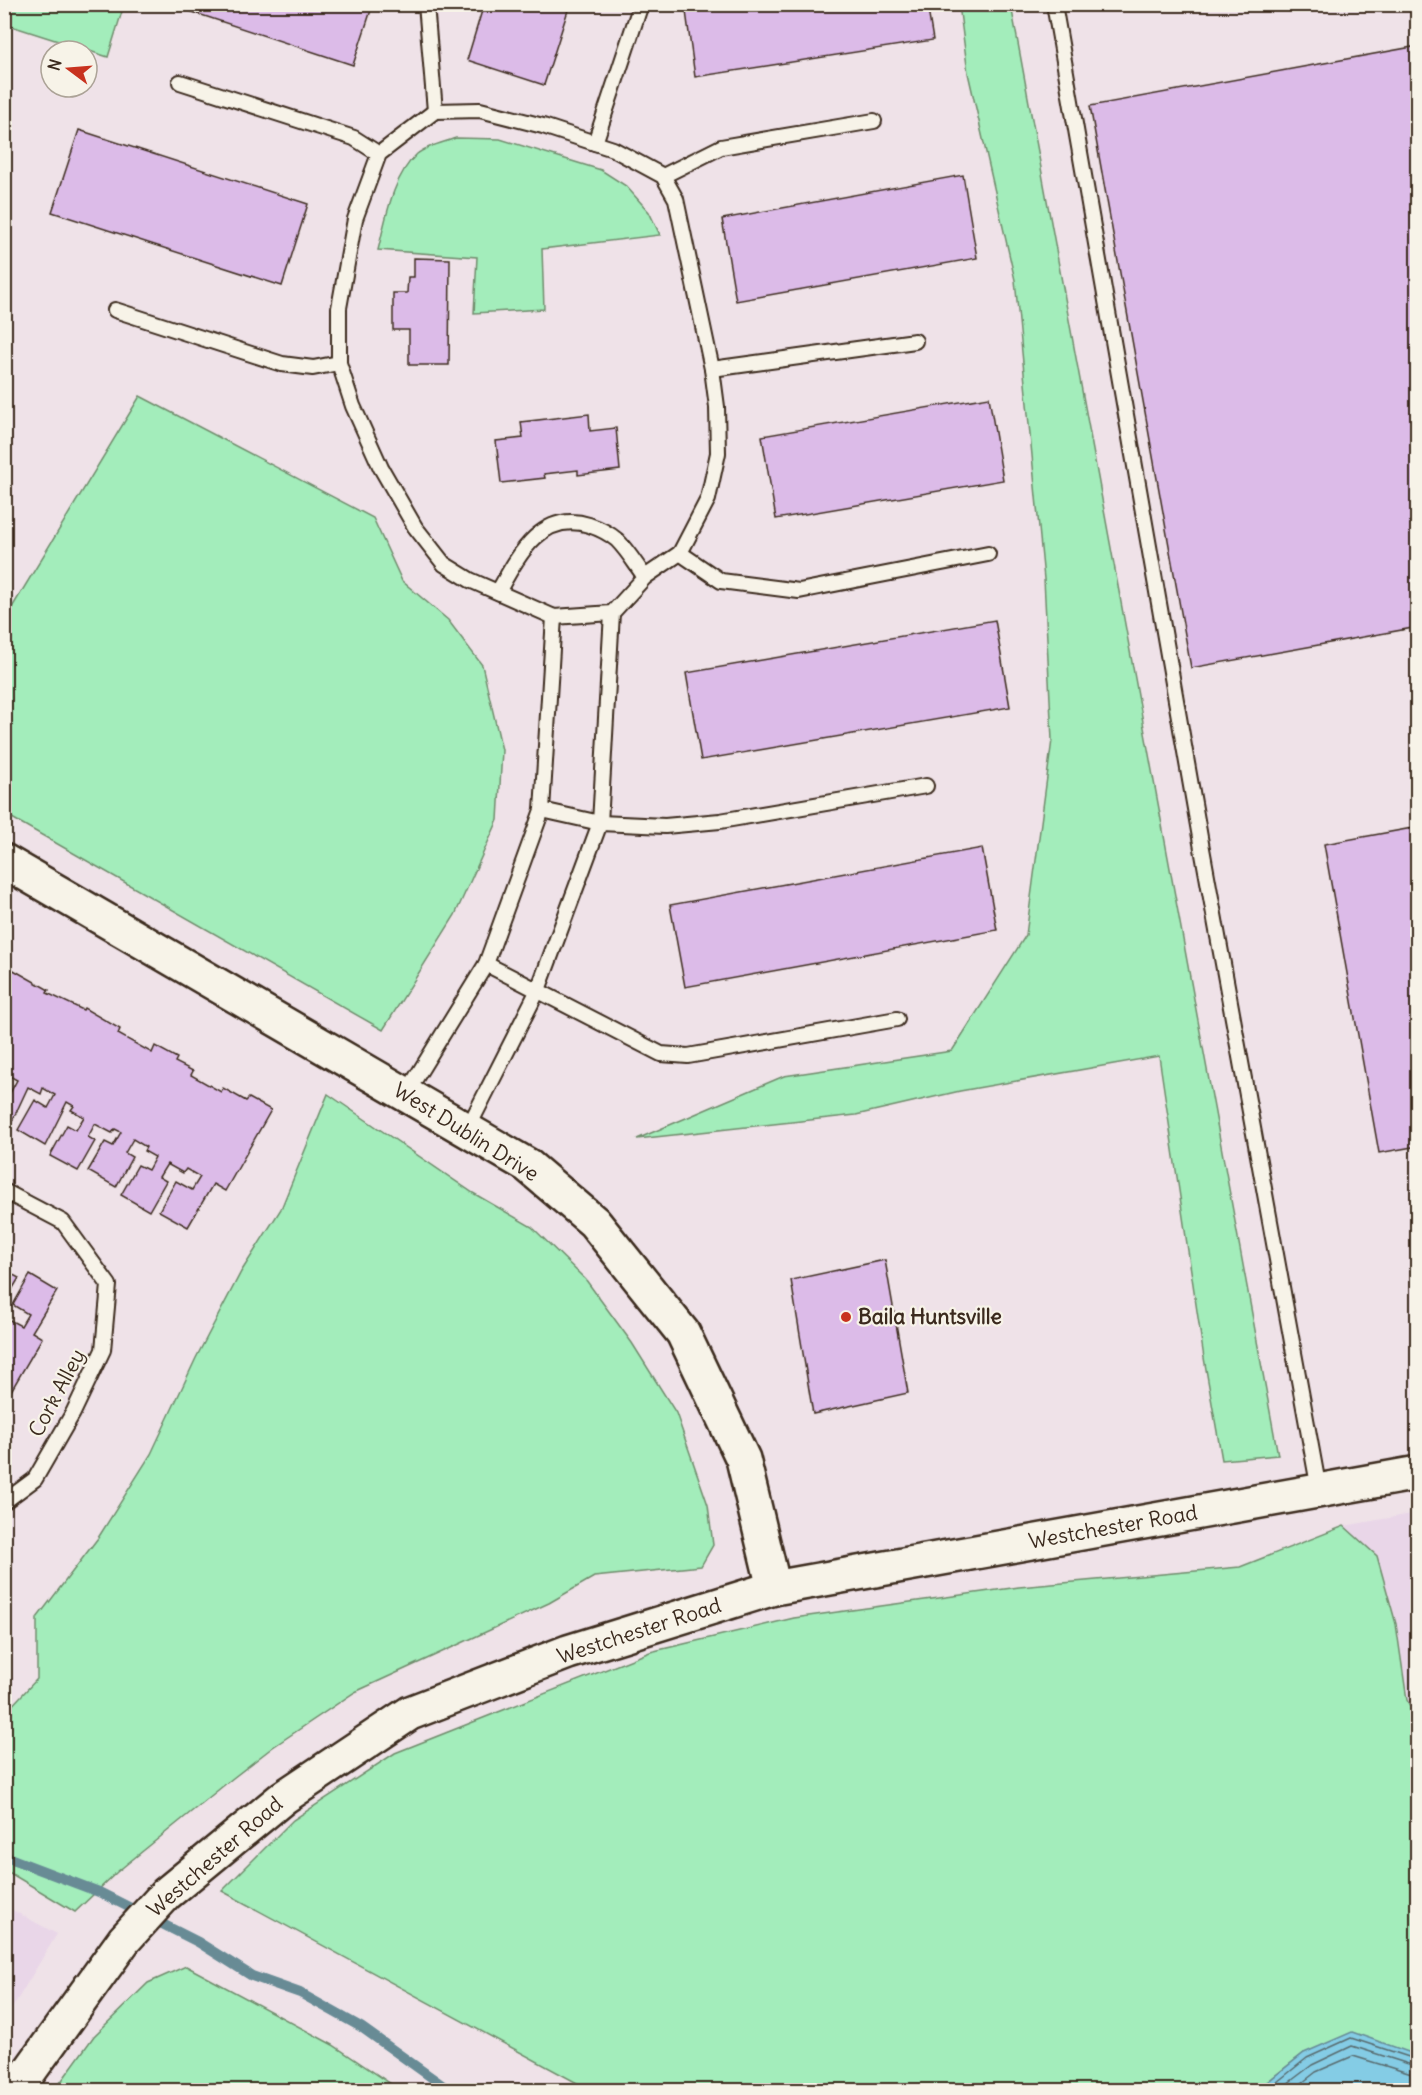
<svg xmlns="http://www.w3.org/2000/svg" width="1422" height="2095" viewBox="0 0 1422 2095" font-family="Delius,sans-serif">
	<rect width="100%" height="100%" fill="#efe2e8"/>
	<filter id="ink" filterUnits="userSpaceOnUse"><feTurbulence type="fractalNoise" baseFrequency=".0167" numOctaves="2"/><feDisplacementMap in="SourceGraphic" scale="12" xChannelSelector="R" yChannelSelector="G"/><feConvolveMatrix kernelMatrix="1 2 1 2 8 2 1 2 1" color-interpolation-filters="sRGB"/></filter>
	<g filter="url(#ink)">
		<!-- built -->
		<g fill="#e9d6e8">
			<polygon points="1417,1513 1417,1720 1407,1700 1396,1624 1377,1556 1344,1526"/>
			<polygon points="5,1906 57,1934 5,2020"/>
		</g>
		<!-- green -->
		<g fill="#a3edbb" stroke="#6f8c6c" stroke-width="1.5">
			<polygon points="5,4 124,4 124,5 108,57 5,24"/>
			<polygon points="959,5 1011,5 1278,1455 1222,1460 1204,1358 1159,1056 960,1091 856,1115 637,1139 784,1076 952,1051 1026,935 1052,740 1044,579 1015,280 968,73"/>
			<path d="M456,138L500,139L601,170L626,186L649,212L660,235L542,249L544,309L474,313L477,257L378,250C386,219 392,177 417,154C426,146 445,142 456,138Z"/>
			<polygon points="140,396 373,518 402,581 448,620 482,665 502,750 498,820 455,915 383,1030 5,814 5,619"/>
			<polygon points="328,1094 473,1193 532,1227 586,1280 632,1343 676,1413 708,1505 713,1545 701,1566 594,1577 549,1603 355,1692 273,1747 233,1778 117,1872 75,1912 5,1870 5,1713 37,1679 37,1618 98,1538 151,1454 196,1358 241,1272 281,1209"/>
			<polygon points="1344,1526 1377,1556 1396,1624 1407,1700 1417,1720 1417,2055 1304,2053 1257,2090 590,2090 222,1891 293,1820 395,1753 650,1652 794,1618 1019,1587 1240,1567"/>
			<polygon points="186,1966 333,2045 400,2090 55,2090 94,2036 148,1983"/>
		</g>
		<!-- water -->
		<polygon fill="#84cce5" stroke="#678b95" stroke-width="1.5" points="1352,2032 1417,2055 1417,2090 1257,2090 1304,2053"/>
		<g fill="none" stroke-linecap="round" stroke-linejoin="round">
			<!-- shore -->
			<g stroke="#586b6e" stroke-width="1.5">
				<polyline points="1267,2090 1307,2058 1351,2038 1418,2060"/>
				<polyline points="1279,2090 1312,2065 1352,2046 1418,2067"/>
				<polyline points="1293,2090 1316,2072 1353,2056 1418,2076"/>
			</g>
			<!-- stream -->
			<polyline stroke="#678b95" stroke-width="10" points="4,1856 99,1892 198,1942 252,1976 300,1993 361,2027 449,2090"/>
		</g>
		<!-- building -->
		<g fill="#dcbbe8" stroke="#3b2a1e" stroke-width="1.5">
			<polygon points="168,4 373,4 353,65"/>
			<polygon points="484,4 570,4 544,85 467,60"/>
			<polygon points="685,4 927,4 933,40 695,77"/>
			<polygon points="1418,46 1418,627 1191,668 1090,106"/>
			<polygon points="79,130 308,204 282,286 52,212"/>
			<polygon points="963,175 977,258 736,301 722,219"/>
			<polygon points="414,258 450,259 449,365 409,365 409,330 393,330 393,293 407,293 408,277 414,277"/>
			<polygon points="989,397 1003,480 776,519 762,436"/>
			<polygon points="589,414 590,431 616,428 620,470 578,475 578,470 544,474 545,478 501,483 496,441 523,438 521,422"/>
			<polygon points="995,620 1010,707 701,760 686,673"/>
			<polygon points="1418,827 1418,1146 1379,1153 1324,844"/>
			<polygon points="982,848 997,930 685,987 670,905"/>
			<polygon points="10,968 49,990 47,993 83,1010 84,1008 120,1029 118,1034 152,1053 155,1046 177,1058 175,1062 193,1071 191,1075 221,1092 223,1088 246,1101 249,1098 271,1110 225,1191 213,1184 188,1227 159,1211 176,1181 192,1190 200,1177 186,1169 183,1173 167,1164 159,1177 166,1181 149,1211 121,1195 138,1165 148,1170 155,1157 144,1151 146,1147 133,1139 125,1153 132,1157 116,1187 88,1171 105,1142 113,1146 121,1132 115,1129 112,1133 95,1124 88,1137 95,1141 78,1171 50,1156 67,1125 76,1130 84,1117 71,1110 74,1106 67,1102 45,1146 18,1130 35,1100 48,1108 55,1095 43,1088 41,1094 28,1087 7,1132 4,1130 4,1090 10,1093 17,1080 4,1073 4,971 7,973"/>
			<polygon points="885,1260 908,1393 813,1414 791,1280"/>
			<polygon points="4,1270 19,1278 4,1303"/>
			<polygon points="30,1275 57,1291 32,1332 42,1338 4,1403 4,1317 21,1326 28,1314 13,1305"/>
		</g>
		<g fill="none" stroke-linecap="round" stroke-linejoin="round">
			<!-- lane casing -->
			<g stroke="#3b2a1e" stroke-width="18">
				<g id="lane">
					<polyline points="426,4 435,111"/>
					<polyline points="1054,4 1201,843 1319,1490"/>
					<polyline points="180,82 354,138 379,154 435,111 480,110 543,126 613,149 663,176 676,199 712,369 717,407 718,453 708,499 680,553 645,577 612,613 554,617 470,580 444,564 415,527 381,468 353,406 339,363 339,308 355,219 379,154"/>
					<polyline points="595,143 641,4"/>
					<polyline points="663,176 721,147 874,121"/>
					<polyline points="115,310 282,364 313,368 339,363"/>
					<polyline points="712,369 915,341"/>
					<polyline points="680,553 721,581 799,591 988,554"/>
					<path d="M498,592C518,556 541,510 589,525C598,528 610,534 617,540C628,551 636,565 645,577"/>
					<polyline points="542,810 600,823 665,826 720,821 926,786"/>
					<polyline points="486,964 661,1054 688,1056 897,1019"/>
					<polyline points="406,1094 486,964 542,810 554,617"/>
					<polyline points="467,1130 538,990 600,823 612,613"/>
					<polyline points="4,1191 63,1222 109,1285 103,1350 73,1413 35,1479 4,1502"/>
				</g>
			</g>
			<!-- secondary casing -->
			<g stroke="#3b2a1e" stroke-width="38">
				<g id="secondary">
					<polyline points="4,861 527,1165 594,1222 683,1333 743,1459 774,1588"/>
					<polyline points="16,2090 124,1940 166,1894 284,1797 410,1713 568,1652 774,1588 1418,1473"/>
				</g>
			</g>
			<!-- lane -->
			<use href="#lane" stroke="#f7f3e8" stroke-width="14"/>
			<!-- secondary -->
			<use href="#secondary" stroke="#f7f3e8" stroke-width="33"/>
		</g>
	</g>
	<!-- markers -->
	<circle fill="#c8321e" stroke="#f7f3e8" stroke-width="2" cx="846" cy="1317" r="6"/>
	<g text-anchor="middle" stroke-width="4.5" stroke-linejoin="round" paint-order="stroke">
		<!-- street labels -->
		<g font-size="21" fill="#3b2a1e" stroke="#f7f3e8">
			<text transform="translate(466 1132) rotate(32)" y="7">West Dublin Drive</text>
			<text transform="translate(57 1393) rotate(-62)" y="7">Cork Alley</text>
			<text transform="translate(1113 1527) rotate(-10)" y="7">Westchester Road</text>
			<text transform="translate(639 1631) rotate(-18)" y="7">Westchester Road</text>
			<text transform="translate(215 1857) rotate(-41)" y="7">Westchester Road</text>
		</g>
		<!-- poi labels -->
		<g font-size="21" font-weight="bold" fill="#3b2a1e" stroke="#f7f3e8" text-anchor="start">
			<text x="858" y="1324">Baila Huntsville</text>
		</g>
	</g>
	<!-- margin -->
	<rect width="1422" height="2095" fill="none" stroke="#f7f3e8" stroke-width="24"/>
	<rect x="12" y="12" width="1398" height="2071" fill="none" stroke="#3b2a1e" stroke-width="2" filter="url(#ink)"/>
	<!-- north arrow -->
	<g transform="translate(69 69) rotate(286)"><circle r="28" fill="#f7f3e8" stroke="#aca397" stroke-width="1.5"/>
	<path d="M0-4.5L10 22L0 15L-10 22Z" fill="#c8321e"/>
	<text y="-9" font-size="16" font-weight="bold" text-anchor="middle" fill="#3b2a1e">N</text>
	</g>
</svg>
